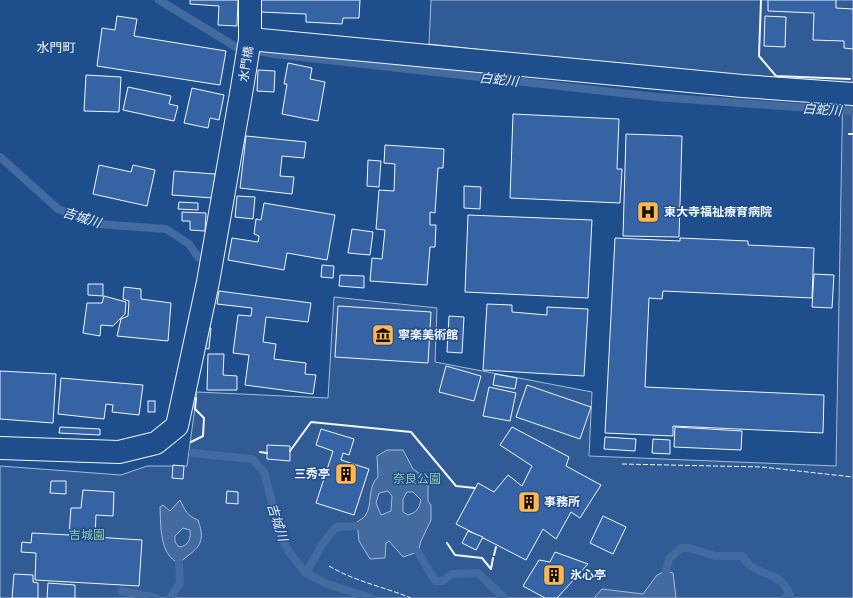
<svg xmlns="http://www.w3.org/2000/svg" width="853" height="598" viewBox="0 0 853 598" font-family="'Nunito Sans','Noto Sans JP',sans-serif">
	<rect width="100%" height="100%" fill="#1f4e8c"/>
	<!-- green -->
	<polygon fill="#305b95" stroke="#a8bbd7" points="431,0 853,0 853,598 0,598 0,466 121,475 147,466 187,466 197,392 328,398 334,297 437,308 435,362 592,392 589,456 836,466 843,82 733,77 429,44"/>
	<!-- water -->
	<g fill="#446ba0" stroke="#a8bbd7" fill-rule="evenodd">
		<path d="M387,450H403L413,469L428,480V501L431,505V520L421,541L418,552L403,557L389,541L386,543L385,558L370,559L359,541L357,522C360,520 363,518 365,516C373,506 367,486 378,477L377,456ZM388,491L392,496L391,511L381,515L376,503L379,493ZM407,492H413L421,500C419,509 417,512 408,515L403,512V499Z"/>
		<path d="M180,500C185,510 187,516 198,520C207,545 197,548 179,563C159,555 161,525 160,507L163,505L170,511ZM183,528L190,530C191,538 189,546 179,547L175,542V536Z"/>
		<polygon points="666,571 673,573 676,598 594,598 602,589 643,594 657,575"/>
	</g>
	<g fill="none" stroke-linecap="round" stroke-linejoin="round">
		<!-- stream -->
		<g stroke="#446ba0" stroke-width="8">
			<polyline points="159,0 236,47 274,54 657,97 853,111"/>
			<polyline points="0,157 58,209 98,224 166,229 189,244 198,257"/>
			<polyline points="193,453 252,459 264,472 281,537 289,552 306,573 327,584 371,598"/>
			<polyline points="418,552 435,581 442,581 452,574 478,573 504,598"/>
			<path d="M666,571L669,559L681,548H689L715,556H742C745,559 748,564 751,566C769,579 778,570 790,595L785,598"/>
			<polyline points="306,573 323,543 336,527 357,526"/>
			<polyline points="122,591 156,598"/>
			<polyline points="170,598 180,583 179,563"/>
		</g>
	</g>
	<!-- building -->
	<g fill="#3563a3" stroke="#f2f6ff">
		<polygon points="190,0 238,0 237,26 218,25 219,6 190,4"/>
		<polygon points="261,0 360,0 359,18 343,18 342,24 306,22 306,14 260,12"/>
		<polygon points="768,0 836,0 836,8 853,9 853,49 844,48 844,41 813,40 814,13 768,11"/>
		<polygon points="117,16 137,19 134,36 226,51 220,85 97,66 102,28 115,30"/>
		<polygon points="765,16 786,17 785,47 764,46"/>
		<polygon points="288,63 312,68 310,79 325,82 318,121 282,114 287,84 284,84"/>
		<polygon points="258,70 275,71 274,92 257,91"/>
		<polygon points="86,75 121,77 119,112 84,111"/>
		<polygon points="128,87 171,96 169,104 178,106 174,121 123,110"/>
		<polygon points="192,88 224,95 219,120 210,118 208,128 184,123"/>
		<polygon points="513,114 619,119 617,169 622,169 620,203 510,198"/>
		<polygon points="626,134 682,136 679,237 623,236"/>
		<polygon points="246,136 306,142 304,158 282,156 280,176 294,177 292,194 240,188"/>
		<polygon points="385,145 444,149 443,168 438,168 435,213 430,212 430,225 436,225 435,247 430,247 427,285 370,281 372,258 382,259 385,230 376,229 379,190 394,191 395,164 384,163"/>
		<polygon points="368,160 381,161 379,187 367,186"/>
		<polygon points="99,165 131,172 133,165 155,170 147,206 93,194"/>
		<polygon points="174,171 215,174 213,198 172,195"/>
		<polygon points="464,186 481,187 480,209 464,208"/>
		<polygon points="237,196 255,197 253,219 235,217"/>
		<polygon points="179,202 198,203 198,210 178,209"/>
		<polygon points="264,203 335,215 327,260 287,253 284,270 228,260 232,238 258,242 259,236 254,234 256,219 261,220"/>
		<polygon points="182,212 206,213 205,231 190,230 190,221 182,221"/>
		<polygon points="468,215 592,220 588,298 465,292"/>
		<polygon points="352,229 373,232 370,255 348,253"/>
		<polygon points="615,238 680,241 680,238 748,241 748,245 814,248 812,298 663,291 662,299 649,298 645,387 824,395 823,433 673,426 673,436 605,433"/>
		<polygon points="322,265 334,266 333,278 321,277"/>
		<polygon points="814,274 834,275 832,308 812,307"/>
		<polygon points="340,275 364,276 364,288 339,286"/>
		<polygon points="88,284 103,284 103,296 88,295"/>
		<polygon points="124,287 141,289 141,299 171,303 168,341 117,336 121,319 128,316 129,301 123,299"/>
		<polygon points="219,291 311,303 308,322 266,317 263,342 276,344 274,359 306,363 305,374 316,375 313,394 245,385 249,355 233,353 238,315 251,316 252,308 217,304"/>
		<polygon points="104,296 126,302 125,314 113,326 101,325 100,336 83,333 87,303 102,303"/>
		<polygon points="487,304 512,305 512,312 547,315 547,307 588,309 584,376 483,370"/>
		<polygon points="338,306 431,312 428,363 335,357"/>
		<polygon points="449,316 464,317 462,353 447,352"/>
		<polygon points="202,327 211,328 209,349 201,348"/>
		<polygon points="208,354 224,354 223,375 237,376 237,390 207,390"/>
		<polygon points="446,366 481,376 474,401 439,392"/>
		<polygon points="0,371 56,374 53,423 0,419"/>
		<polygon points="495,374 517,378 515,389 493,385"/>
		<polygon points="61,378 143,385 139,415 112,412 113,405 106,404 104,419 58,414"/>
		<polygon points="527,385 591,407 580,439 516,417"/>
		<polygon points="489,387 516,393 510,421 483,416"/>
		<rect x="148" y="401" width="7" height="11"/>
		<polygon points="60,427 100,429 100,435 59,433"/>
		<polygon points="512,427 569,457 566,466 601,485 580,518 571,512 556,539 543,529 526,560 456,524 478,483 494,492 508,475 522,486 532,466 500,445"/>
		<polygon points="675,427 742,431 741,450 674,447"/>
		<polygon points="321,429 354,439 349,455 343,453 341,460 369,469 354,515 316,503 333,451 316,445"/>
		<polygon points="605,437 636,439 635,451 604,449"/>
		<polygon points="653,439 670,440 670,454 652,453"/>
		<polygon points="267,445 290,446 290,461 267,459"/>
		<polygon points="173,465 184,466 183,479 172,478"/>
		<polygon points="51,481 66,481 66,494 50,493"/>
		<polygon points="83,490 114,492 113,516 96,515 95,537 142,540 139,586 35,580 36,553 21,552 22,542 31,543 32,533 69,535 71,508 81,508"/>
		<polygon points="227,491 238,492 238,504 226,503"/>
		<polygon points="603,516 626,527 613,554 590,543"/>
		<polygon points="468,531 483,537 476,550 462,543"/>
		<polygon points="555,552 588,564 557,598 545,598 523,586 539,560 550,562"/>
		<polygon points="14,574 33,575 33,582 38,583 38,598 12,598"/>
		<polygon points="48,583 75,585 75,598 47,598"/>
	</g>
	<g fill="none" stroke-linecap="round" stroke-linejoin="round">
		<!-- minor casing -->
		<g stroke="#f2f6ff" stroke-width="24">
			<g id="minor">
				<polyline points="250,39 742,86 853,94"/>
				<polyline points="0,448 119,452 156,443 177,426 208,282 242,88 250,39 250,0"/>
			</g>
		</g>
		<!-- minor -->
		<use href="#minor" stroke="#1f4e8c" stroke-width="22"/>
		<!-- fence -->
		<g stroke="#f2f6ff" stroke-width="1" stroke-dasharray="5 2" stroke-linecap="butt">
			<polyline points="622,464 762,467 853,477"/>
			<path d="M329,566C354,581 384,587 411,598"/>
		</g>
		<!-- wall -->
		<g stroke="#f2f6ff" stroke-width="2">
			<polyline points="761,0 759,56 776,76 850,79"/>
			<polyline points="849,134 853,134"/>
			<polyline points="191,442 203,436 204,418 195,409 196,398"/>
			<polyline points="290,451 311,422 411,432 456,486 475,488"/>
			<polyline points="260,452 267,453"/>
			<polyline points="447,543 455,555 482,558 491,569 493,558"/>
			<polyline points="494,555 496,547"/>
		</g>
	</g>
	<!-- icons -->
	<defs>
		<g id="hospital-square" transform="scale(1.15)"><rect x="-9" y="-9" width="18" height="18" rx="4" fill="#ffb74d" stroke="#1f4e8c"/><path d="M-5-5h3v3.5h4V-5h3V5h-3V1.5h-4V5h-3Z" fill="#111"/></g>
		<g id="museum-square" transform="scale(1.15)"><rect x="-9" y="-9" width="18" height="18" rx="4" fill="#ffb74d" stroke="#1f4e8c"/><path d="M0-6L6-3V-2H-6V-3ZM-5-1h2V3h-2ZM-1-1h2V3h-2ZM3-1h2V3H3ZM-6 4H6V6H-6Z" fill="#111"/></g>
		<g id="building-square" transform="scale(1.15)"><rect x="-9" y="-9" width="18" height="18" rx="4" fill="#ffb74d" stroke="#1f4e8c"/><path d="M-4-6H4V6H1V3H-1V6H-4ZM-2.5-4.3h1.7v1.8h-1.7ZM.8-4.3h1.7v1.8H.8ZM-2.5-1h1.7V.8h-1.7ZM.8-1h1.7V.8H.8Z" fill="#111"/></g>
	</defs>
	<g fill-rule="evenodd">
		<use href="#hospital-square" x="648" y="212"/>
		<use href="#museum-square" x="383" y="335"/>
		<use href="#building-square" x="346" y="474"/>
		<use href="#building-square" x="529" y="502"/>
		<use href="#building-square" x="554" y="575"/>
	</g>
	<g text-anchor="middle" stroke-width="3" stroke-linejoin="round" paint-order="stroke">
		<!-- street labels -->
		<g font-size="12" fill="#f2f6ff" stroke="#1f4e8c">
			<text transform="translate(246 64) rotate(-81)" y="4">水門橋</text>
		</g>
		<!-- poi labels -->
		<g font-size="12" font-weight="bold" fill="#f2f6ff" stroke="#1f4e8c" text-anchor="start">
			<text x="664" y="216">東大寺福祉療育病院</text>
			<text x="398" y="339">寧楽美術館</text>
			<text x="330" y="478" text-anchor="end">三秀亭</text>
			<text x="544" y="506">事務所</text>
			<text x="570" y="579">氷心亭</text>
		</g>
		<!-- park labels -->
		<g font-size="12" fill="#97c8a6" stroke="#1f4e8c">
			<text x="417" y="483">奈良公園</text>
			<text x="87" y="539">吉城園</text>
		</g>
		<!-- neighbourhood labels -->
		<g font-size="13" fill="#f2f6ff" stroke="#1f4e8c">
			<text x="56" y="52">水門町</text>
		</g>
		<!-- water labels -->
		<g font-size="13" font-style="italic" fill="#f2f6ff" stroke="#1f4e8c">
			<text transform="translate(499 79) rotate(6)" y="5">白蛇川</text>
			<text transform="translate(822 109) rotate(4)" y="5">白蛇川</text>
			<text transform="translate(82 217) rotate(17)" y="5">吉城川</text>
			<text transform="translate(278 522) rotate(72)" y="5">吉城川</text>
		</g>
	</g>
</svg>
